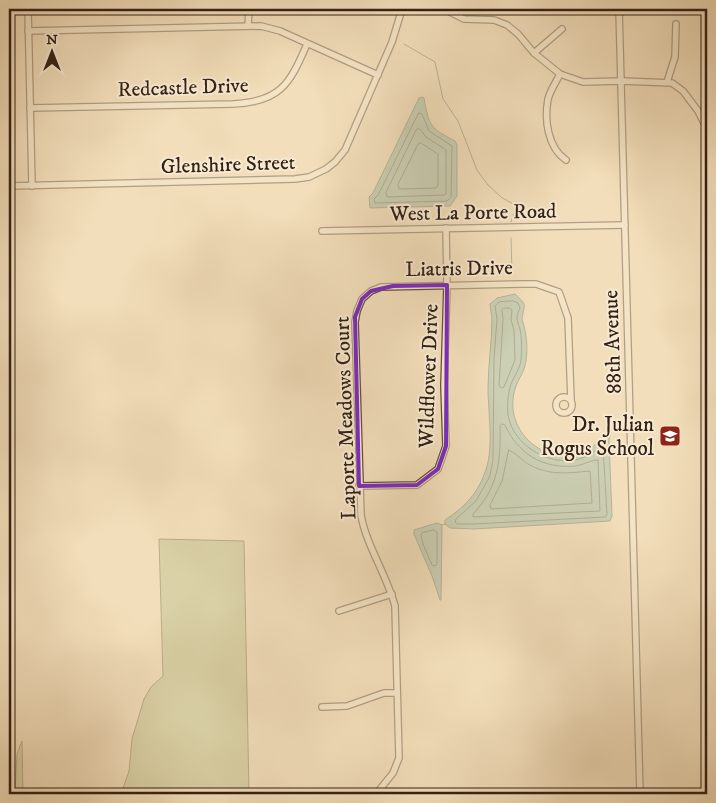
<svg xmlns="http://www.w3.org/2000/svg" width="716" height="803" viewBox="0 0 716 803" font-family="'IM FELL DW Pica',serif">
	<rect width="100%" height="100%" fill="#f2deba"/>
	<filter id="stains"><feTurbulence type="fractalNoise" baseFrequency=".004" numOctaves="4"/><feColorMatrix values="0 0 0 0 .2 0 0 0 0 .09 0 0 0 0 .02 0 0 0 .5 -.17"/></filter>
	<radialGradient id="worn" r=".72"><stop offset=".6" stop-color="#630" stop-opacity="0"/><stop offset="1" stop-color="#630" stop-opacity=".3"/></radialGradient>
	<!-- green -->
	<g fill="#bdc18e" stroke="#797052">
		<polygon points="159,539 244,541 249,794 121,794 129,771 132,739 144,699 151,687 163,676"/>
		<polygon points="22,741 23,794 15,794 17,754"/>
	</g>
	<!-- water -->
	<g fill="#9cbcab" stroke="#737e6f">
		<path d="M422,97L424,98C429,126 430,128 455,141L457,145V196L450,206L370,208L369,197L373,193L419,98Z"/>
		<path d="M515,294C528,306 524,304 522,319C527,333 529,355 524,369C522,375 518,380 516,386C506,413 520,441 546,452C558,456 577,457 588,450C595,446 601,438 607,432H611L609,440L612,516L610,521L474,529L450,528L445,524V520C463,508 476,496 484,475C495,449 488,415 488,388C488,365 492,342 492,319C492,314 490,310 490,304L497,298Z"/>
		<polygon points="437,523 442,525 441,600 440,600 432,576 414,534 414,530 417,529"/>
	</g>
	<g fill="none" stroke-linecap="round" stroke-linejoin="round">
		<!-- shore -->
		<g stroke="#686e60" stroke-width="1">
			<polygon points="419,113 422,114 429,131 452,146 451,197 447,201 375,203 374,199 378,195"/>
			<polygon points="417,129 420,129 426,137 446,150 446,194 444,195 387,197 386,193"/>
			<polygon points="419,143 421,143 438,154 438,186 436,188 399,189 398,185"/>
			<path d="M513,301L518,303L520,308C519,311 517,314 517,318C517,322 519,325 520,329C522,339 522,350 521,360C520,369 514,376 511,384C508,393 507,405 508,415C513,447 554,470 585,457C591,455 596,450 601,446H603L607,515L605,517L474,524H457L455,522L456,519L476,501L490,476L493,460L494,359L497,319L495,306L499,302Z"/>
			<polygon points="504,308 510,308 512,310 511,320 514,330 515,360 504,387 502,388 499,386 503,319 502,310"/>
			<path d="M502,424L505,425C518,454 543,469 575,466C583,465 591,460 598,460L600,511L473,517V514C498,488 501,461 500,426Z"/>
			<path d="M509,450C516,453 521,460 528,464C549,476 568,473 590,471L592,503L491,509L490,505L502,481Z"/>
			<polygon points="434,530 437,532 437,564 435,566 432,565 423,544 421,535 422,533"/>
		</g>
		<!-- stream -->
		<g stroke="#737e6f" stroke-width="1">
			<polyline points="404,44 435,62 443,99 458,121 477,170 488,185 501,197 515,205 516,208 511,222"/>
			<polyline points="511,238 512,273"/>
			<polyline points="442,525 445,524"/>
		</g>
		<!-- minor casing -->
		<g stroke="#64503f" stroke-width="8">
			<g id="minor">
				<polyline points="28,9 32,186"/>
				<polyline points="444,9 464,19 494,20 507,25 518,34 534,53 560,74 583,82 621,81 672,83 683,91 698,111 707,129"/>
				<polyline points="619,9 640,794"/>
				<polyline points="248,26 249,9"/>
				<polyline points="28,31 261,26 280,31 378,75"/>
				<polyline points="534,53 562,29"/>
				<path d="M560,74C556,82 550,91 548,99C544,120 548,148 566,160"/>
				<polyline points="667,82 675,57 676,24"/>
				<path d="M30,108L233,104C280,102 290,84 307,44"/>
				<polyline points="9,186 295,179 309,177 326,169 335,162 345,150 392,42 402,9"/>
				<polyline points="322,231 625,225"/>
				<circle cx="564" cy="405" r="8"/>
				<polyline points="359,486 417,485 438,469 446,446 444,386 447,285 446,228"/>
				<polyline points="339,611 392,594"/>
				<polyline points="322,707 347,706 384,693 397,693"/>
				<path d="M376,794L393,773L399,758L395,606C387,575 366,545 361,515L355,322L357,311L362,299L371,291L381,287L524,284H536L559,292L568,318L571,400"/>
			</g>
		</g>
		<!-- minor -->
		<use href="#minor" stroke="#f7ead2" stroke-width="5.5"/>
	</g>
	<!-- marked area -->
	<path d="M0 0H716V803H0ZM447,285L446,446L438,469L417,485L359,486L355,317L362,299L371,291L393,286Z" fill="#f2deba" fill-opacity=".55" fill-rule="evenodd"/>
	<path fill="none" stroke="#7b2cbf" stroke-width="4" stroke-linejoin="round" d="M447,285L446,446L438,469L417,485L359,486L355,317L362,299L371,291L393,286Z"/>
	<!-- icons -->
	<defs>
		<g id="school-square" transform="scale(1.125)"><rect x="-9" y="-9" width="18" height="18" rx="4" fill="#8f2418" stroke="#f7ead2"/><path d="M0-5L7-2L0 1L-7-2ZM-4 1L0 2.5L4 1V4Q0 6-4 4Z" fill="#fff"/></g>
	</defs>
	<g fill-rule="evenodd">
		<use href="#school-square" x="670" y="436"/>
	</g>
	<g text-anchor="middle" stroke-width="4" stroke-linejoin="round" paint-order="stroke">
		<!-- street labels -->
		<g font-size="21" fill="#352016" stroke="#f7ead2">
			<text transform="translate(183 87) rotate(-2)" y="7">Redcastle Drive</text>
			<text transform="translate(228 164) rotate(-2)" y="7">Glenshire Street</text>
			<text transform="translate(473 212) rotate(-1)" y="7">West La Porte Road</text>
			<text transform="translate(459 268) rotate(-1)" y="7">Liatris Drive</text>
			<text transform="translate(612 342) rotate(-92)" y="7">88th Avenue</text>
			<text transform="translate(428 376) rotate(-88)" y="7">Wildflower Drive</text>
			<text transform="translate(345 418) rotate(-92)" y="7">Laporte Meadows Court</text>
		</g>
		<!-- poi labels -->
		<g font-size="21" fill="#352016" stroke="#f7ead2" text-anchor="end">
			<text x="654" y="431">Dr. Julian<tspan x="654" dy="24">Rogus School</tspan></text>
		</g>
	</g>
	<!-- margin -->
	<rect width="716" height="803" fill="none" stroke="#f2deba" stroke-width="30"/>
	<rect x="10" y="10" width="696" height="783" fill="none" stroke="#352016" stroke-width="2.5"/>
	<rect x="15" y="15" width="686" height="773" fill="none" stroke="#352016"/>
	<!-- north arrow -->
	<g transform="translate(52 52)" stroke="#f7ead2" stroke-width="4" paint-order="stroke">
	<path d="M0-4L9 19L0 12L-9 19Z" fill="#352016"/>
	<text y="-8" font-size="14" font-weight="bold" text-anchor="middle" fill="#352016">N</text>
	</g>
	<rect width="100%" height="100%" filter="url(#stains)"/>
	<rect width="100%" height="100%" fill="url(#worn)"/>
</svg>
